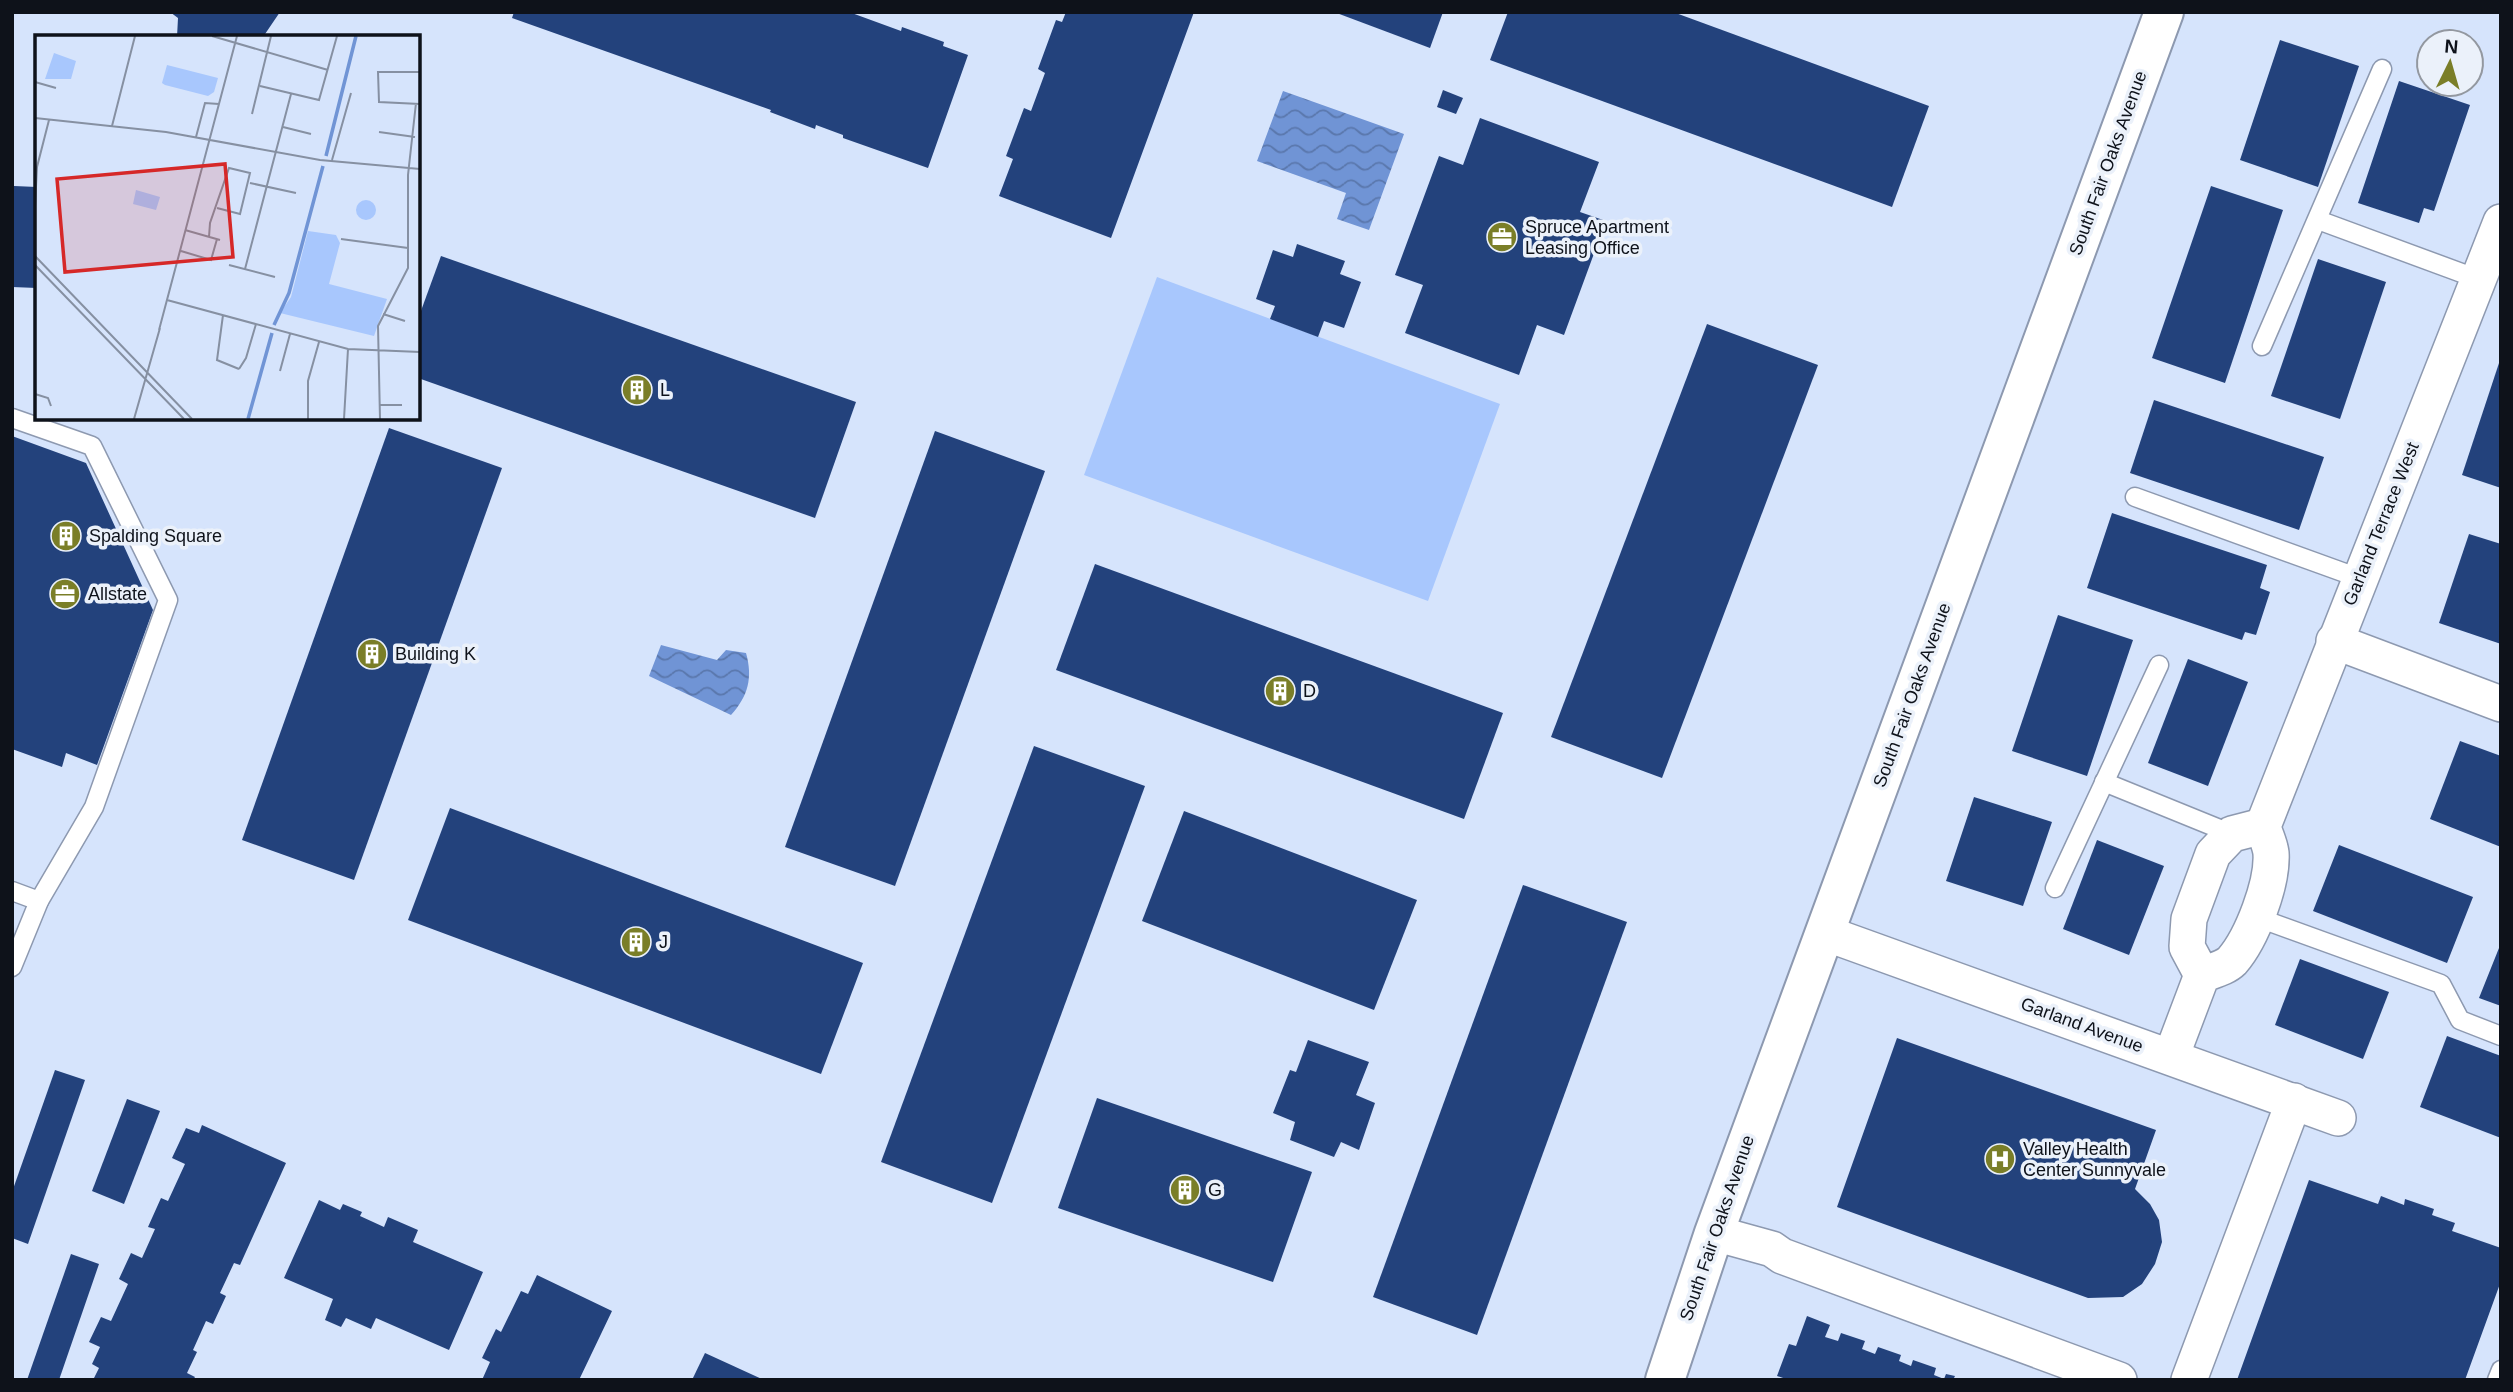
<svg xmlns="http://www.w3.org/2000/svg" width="2513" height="1392" viewBox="0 0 2513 1392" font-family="Arial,sans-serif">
	<defs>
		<pattern id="water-waves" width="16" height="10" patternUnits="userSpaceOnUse" patternTransform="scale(1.75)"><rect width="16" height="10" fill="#7094d5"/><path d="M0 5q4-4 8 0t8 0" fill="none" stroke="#5a77ac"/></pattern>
	</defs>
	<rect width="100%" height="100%" fill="#d6e4fc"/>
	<!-- park -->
	<polygon fill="#a8c7fd" points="1157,277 1500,404 1428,601 1084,475"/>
	<!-- water -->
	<g fill="url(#water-waves)">
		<polygon points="1283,91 1404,134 1369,230 1337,219 1346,193 1257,161"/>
		<path d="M661,645L717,660L726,650L746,653C753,678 748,696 731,715L649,676Z"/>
	</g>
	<!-- building -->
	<g fill="#23427c">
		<polygon points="170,12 280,12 263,37 177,37 178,18"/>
		<polygon points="514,12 849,12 901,31 902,27 944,42 943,46 968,55 928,168 843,138 843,135 816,125 815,129 770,112 771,110 512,18"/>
		<polygon points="1066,12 1194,12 1111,238 999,196 1013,159 1006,156 1024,108 1031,111 1045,73 1038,69 1056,20 1062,22"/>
		<polygon points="1334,12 1443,12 1430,48"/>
		<polygon points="1508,12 1673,12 1929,106 1892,207 1490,60"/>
		<polygon points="2280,40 2359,66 2318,187 2240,160"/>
		<polygon points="2399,81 2470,105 2434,211 2424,208 2419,223 2358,203"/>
		<polygon points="1443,90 1463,98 1456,114 1437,107"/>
		<polygon points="1480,118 1599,162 1580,212 1606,221 1564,335 1537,325 1519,375 1405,333 1423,285 1395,275 1439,156 1463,165"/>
		<polygon points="14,186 37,187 37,288 12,287"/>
		<polygon points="2211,186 2283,210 2225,383 2152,358"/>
		<polygon points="1297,244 1345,261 1340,274 1361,282 1344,328 1324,321 1318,337 1270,319 1275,306 1256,299 1273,250 1293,257"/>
		<polygon points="441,256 856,402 815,518 418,378 418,319"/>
		<polygon points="2318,259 2386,282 2340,419 2271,396"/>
		<polygon points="1707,324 1818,365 1662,778 1551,737"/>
		<polygon points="2500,360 2501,360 2501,488 2462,475"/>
		<polygon points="2154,400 2324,457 2299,530 2130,473"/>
		<polygon points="389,428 502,468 354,880 242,840"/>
		<polygon points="935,431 1045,471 895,886 785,847"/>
		<polygon points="12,436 86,463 153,610 97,765 66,753 62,767 12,749"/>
		<polygon points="2112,513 2267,565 2260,588 2270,592 2256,635 2245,632 2242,640 2087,588"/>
		<polygon points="2469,534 2501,544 2501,644 2439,623"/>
		<polygon points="1095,564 1503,713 1464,819 1056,670"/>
		<polygon points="2058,615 2133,640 2087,776 2012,751"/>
		<polygon points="2188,659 2248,682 2208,786 2148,763"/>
		<polygon points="2460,741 2501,756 2501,847 2430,819"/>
		<polygon points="1034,746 1145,786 992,1203 881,1162"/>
		<polygon points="1974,797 2052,822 2023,906 1946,881"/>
		<polygon points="450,808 863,963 821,1074 408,920"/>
		<polygon points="1184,811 1417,900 1374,1010 1142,921"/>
		<polygon points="2097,840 2164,866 2129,955 2063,929"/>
		<polygon points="2339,845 2473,897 2447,963 2313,911"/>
		<polygon points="1523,885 1627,922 1477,1335 1373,1297"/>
		<polygon points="2501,943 2501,1006 2479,998"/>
		<polygon points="2300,959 2389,992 2363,1059 2275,1025"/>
		<polygon points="2447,1036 2501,1056 2501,1138 2420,1107"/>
		<polygon points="1897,1038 2156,1130 2135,1189 2150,1204 2159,1220 2162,1242 2155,1264 2142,1284 2123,1297 2088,1298 1837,1207"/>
		<polygon points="1308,1040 1369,1062 1356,1095 1375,1103 1359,1150 1341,1142 1334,1157 1290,1140 1295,1122 1273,1113 1290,1070 1296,1072"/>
		<polygon points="55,1070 85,1080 28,1244 12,1238 12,1192"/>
		<polygon points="1097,1098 1312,1172 1273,1282 1058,1208"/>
		<polygon points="127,1099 160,1111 124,1204 92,1191"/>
		<polygon points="202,1125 286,1163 240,1265 234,1263 220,1293 226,1296 213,1324 206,1321 193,1350 197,1352 187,1373 195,1377 193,1380 93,1380 99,1368 92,1364 100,1347 89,1342 101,1317 111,1321 128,1284 119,1279 131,1253 142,1258 155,1229 148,1227 161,1198 168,1201 185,1164 172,1158 186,1128 199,1133"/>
		<polygon points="2309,1180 2378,1204 2381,1196 2404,1205 2405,1199 2434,1209 2432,1215 2455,1223 2452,1231 2501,1248 2501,1281 2465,1380 2237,1380"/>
		<polygon points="319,1200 340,1210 343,1204 362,1212 360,1216 384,1227 388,1217 418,1230 413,1242 483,1272 449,1350 376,1318 371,1329 346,1318 341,1327 325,1320 333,1299 284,1278"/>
		<polygon points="71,1254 99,1264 59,1380 27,1380"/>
		<polygon points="537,1275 612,1311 579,1380 482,1380 490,1362 482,1358 496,1329 501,1332 521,1291 528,1294"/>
		<polygon points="1807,1316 1830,1325 1825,1337 1838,1341 1841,1333 1865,1341 1862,1349 1875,1354 1878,1347 1901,1355 1899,1361 1911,1366 1913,1360 1936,1368 1934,1375 1944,1379 1946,1374 1955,1376 1953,1380 1789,1380 1777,1376 1789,1344 1796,1346"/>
		<polygon points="705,1353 764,1380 692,1380"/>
	</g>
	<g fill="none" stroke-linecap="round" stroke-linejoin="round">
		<!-- lane casing -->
		<g stroke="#8d99b0" stroke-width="21">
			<g id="lane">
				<polyline points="2318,220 2478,279"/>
				<polyline points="2262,346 2382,69"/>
				<polyline points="12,418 92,446 168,600 94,807 39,901 12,967"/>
				<polyline points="2135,497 2359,578"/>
				<polyline points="2104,782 2232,834"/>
				<polyline points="2055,888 2159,665"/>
				<polyline points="12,891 39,901"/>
				<polyline points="2256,917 2441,984 2460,1020 2501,1036"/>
				<polyline points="2497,1380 2501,1370"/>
			</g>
		</g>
		<!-- street casing -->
		<g stroke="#8d99b0" stroke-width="38">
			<g id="street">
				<polyline points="2334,641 2501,704"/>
				<polyline points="1825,933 2338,1118"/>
				<polyline points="2202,975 2187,947 2189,919 2213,854 2232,834 2263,826"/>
				<path d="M2171,1057L2202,975C2211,971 2225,968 2232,961C2252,938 2273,883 2271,853C2270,844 2265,835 2263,826L2501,222"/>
				<polyline points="1714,1233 1772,1249 1782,1256 2119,1380"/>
				<polyline points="2189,1380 2294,1101"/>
			</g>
		</g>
		<!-- secondary casing -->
		<g stroke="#8d99b0" stroke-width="42">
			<polyline id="secondary" points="1665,1380 1714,1233 2164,12"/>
		</g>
		<!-- lane -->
		<use href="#lane" stroke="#fff" stroke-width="18"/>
		<!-- street -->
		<use href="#street" stroke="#fff" stroke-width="35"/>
		<!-- secondary -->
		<use href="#secondary" stroke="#fff" stroke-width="38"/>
	</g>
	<!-- icons -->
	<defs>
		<g id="office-disc" transform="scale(1.575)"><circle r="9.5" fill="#7a7e28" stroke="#ebf1fa"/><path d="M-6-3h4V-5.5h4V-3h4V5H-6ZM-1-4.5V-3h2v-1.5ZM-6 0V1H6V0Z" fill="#fff"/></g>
		<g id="building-disc" transform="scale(1.575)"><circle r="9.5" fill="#7a7e28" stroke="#ebf1fa"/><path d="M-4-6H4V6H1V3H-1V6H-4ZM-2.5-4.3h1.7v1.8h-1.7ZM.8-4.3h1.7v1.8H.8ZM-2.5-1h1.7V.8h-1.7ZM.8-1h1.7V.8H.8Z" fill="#fff"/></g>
		<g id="hospital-disc" transform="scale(1.575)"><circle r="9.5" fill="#7a7e28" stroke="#ebf1fa"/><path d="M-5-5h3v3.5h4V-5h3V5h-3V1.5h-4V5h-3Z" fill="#fff"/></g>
	</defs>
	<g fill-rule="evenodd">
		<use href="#office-disc" x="1502" y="237"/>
		<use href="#building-disc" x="637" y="390"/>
		<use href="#building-disc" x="66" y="536"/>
		<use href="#office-disc" x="65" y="594"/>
		<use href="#building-disc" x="372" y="654"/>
		<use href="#building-disc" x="1280" y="691"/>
		<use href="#building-disc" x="636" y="942"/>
		<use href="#hospital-disc" x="2000" y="1159"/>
		<use href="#building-disc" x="1185" y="1190"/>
	</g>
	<g text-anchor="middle" stroke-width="7" stroke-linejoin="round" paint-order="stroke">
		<!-- street labels -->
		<g font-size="18" fill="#0e121a" stroke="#ebf1fa">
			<text transform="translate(2108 163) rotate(-70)" y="6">South Fair Oaks Avenue</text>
			<text transform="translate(2381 524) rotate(-68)" y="6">Garland Terrace West</text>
			<text transform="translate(1912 695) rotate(-70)" y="6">South Fair Oaks Avenue</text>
			<text transform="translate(2082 1025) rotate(20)" y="6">Garland Avenue</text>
			<text transform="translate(1717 1228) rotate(-71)" y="6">South Fair Oaks Avenue</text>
		</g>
		<!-- poi labels -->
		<g font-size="18" fill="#0e121a" stroke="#ebf1fa" text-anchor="start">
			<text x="1525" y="233">Spruce Apartment<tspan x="1525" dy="21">Leasing Office</tspan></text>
			<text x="660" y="396">L</text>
			<text x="89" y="542">Spalding Square</text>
			<text x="88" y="600">Allstate</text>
			<text x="395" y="660">Building K</text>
			<text x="1303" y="697">D</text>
			<text x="659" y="948">J</text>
			<text x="2023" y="1155">Valley Health<tspan x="2023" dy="21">Center Sunnyvale</tspan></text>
			<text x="1208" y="1196">G</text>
		</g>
	</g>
	<!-- overview -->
	<g transform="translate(35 35)">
		<rect width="385" height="385" fill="#d6e4fc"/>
		<path d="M132,30L183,43L179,57L173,61L130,50L127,48Z" fill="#a8c7fd"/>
		<path d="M19,18L41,26L36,44H10ZM101,155L125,162L121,175L98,169ZM321 175a10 10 0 1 1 20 0a10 10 0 1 1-20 0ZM273,196L301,200L305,208L294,249L352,264L339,301L245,278L256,262Z" fill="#a8c7fd"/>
		<path fill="none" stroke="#7094d5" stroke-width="3.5" d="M291,121L321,1M239,290L254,258L288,131M213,384L237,298"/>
		<path fill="none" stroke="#8690a2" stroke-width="2" d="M177,1L293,35M385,37H343L344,67L385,69M0,47L21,53M225,51L284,65L302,1M217,79L236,1M0,83L131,97L285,125L385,134M77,91L100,1M248,92L276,99M344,97L380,102M161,102L170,68L184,69M297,125L316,58M215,148L261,158M0,171L2,132L14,85M150,195L185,205M174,202L175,188L194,133L215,138L205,179L182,173M306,204L373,213M146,216L176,225L182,204M0,221L157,384M0,230L149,384M194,230L240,242M210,234L256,59M132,265L313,314L385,317M348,279L370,286M188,280L182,325L204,334M124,295L202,1M204,334L211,323L221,289M245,336L255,299M0,359L13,363L16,371M345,370H367M99,384L125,293M273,384V346L284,307M309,384L313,314M345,384L343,291L373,233V140L381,68"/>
		<path fill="#d62828" fill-opacity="0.15" stroke="#d62828" stroke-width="3.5" d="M190,129L198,222L30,237L22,144Z"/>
		<rect width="385" height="385" fill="none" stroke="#0e121a" stroke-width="3.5"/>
	</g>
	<!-- border -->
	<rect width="2513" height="1392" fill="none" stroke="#0e121a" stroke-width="28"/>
	<!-- north arrow -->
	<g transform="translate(2450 63) rotate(5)"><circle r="33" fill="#ebf1fa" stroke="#9398a0" stroke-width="2"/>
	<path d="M0-5L12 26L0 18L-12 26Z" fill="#7a7e28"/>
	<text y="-10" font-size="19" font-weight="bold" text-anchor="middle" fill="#0e121a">N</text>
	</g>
</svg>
